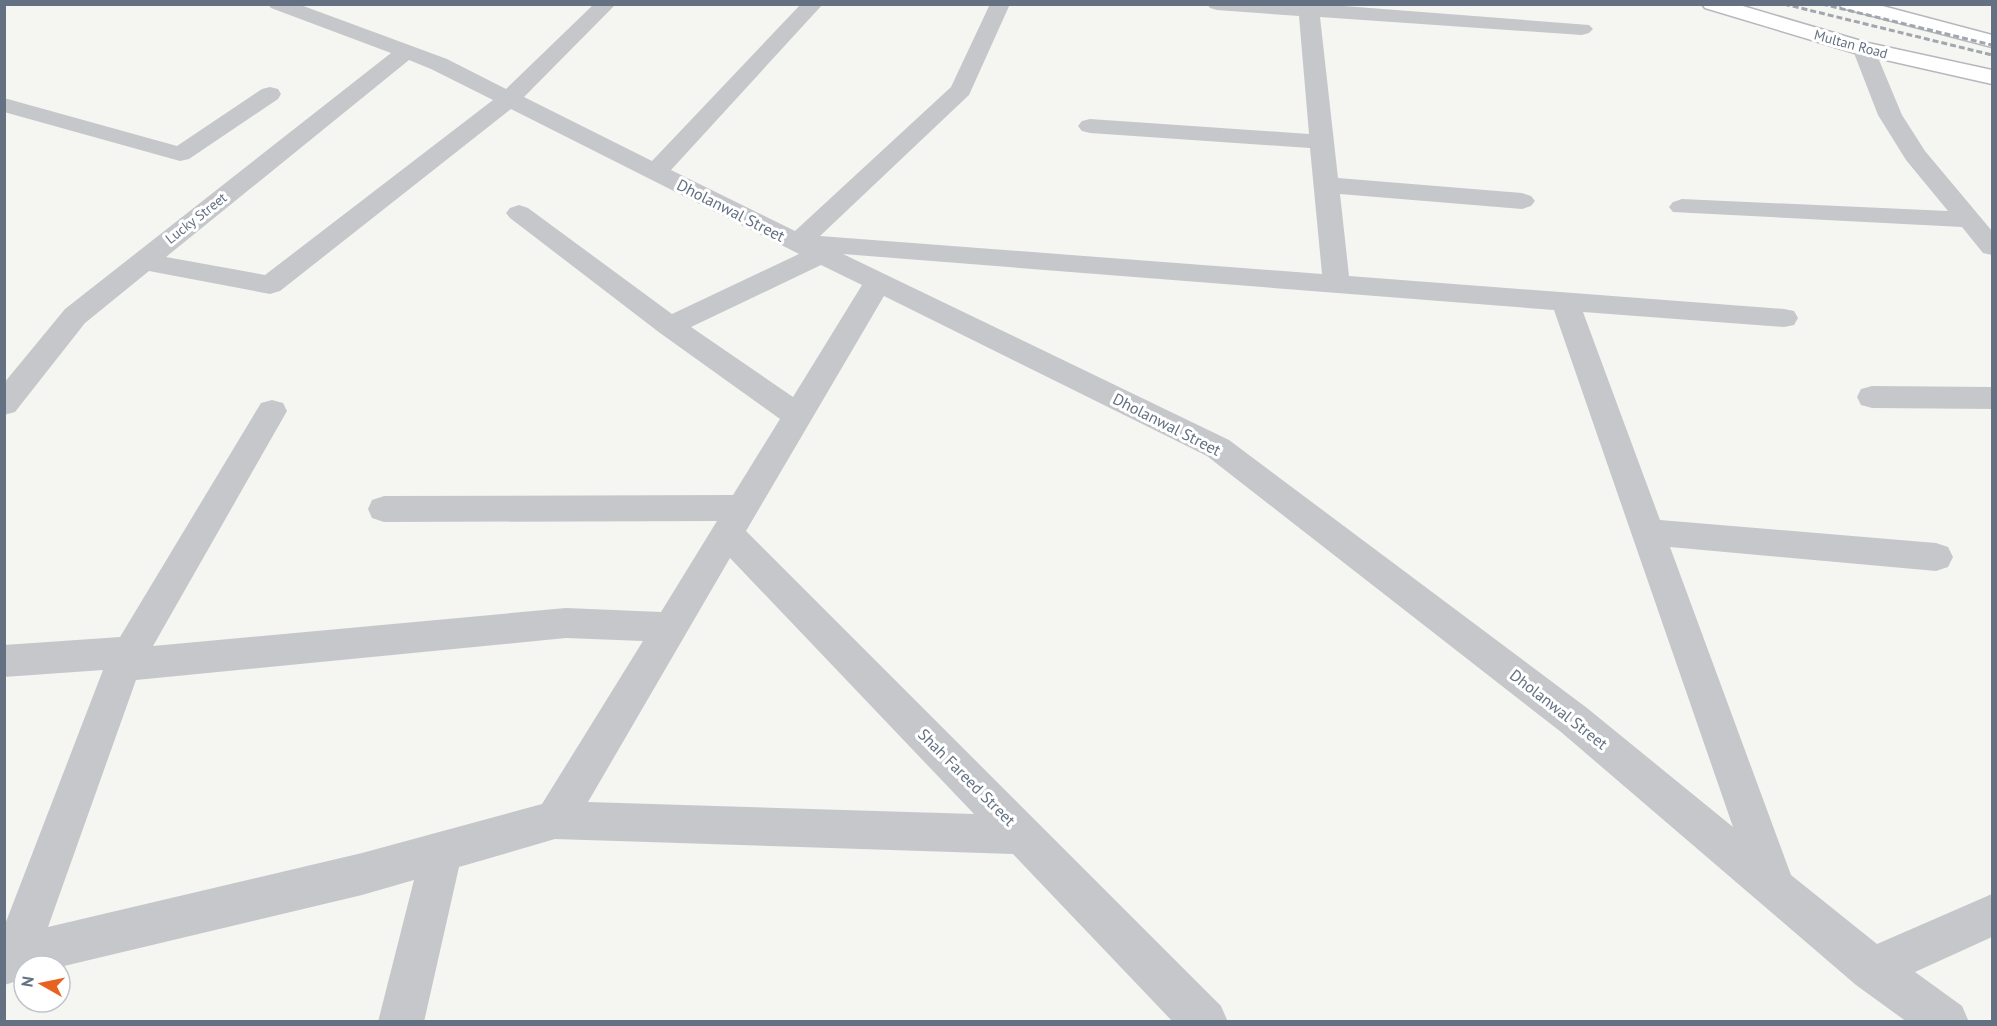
<svg xmlns="http://www.w3.org/2000/svg" width="1997" height="1026" viewBox="0 0 1997 1026" font-family="'PT Sans',sans-serif">
	<rect width="100%" height="100%" fill="#f5f5f1"/>
	<g fill="none" stroke-linecap="round" stroke-linejoin="round">
		<!-- major casing -->
		<g stroke="#b5b8bd" stroke-width="3">
			<g id="major">
				<polygon points="1702,4 1736,4 1868,43 1992,70 1992,84 1855,53 1705,8"/>
				<polygon points="1839,4 1875,4 1992,35 1992,47 1842,8"/>
			</g>
		</g>
		<!-- minor -->
		<g fill="#c5c7cb" fill-rule="evenodd">
			<path d="M268,4H298L447,59L506,89L594,4H616L524,97L652,161L801,4H823L671,170L795,231L951,87L990,4H1010L969,95L820,236L1322,274L1310,148L1090,133L1082,131L1078,126L1082,121L1090,119L1309,134L1299,16L1217,10L1210,8L1207,4H1318L1589,25L1593,29L1589,33L1582,35L1320,17L1338,178L1522,193L1531,196L1535,201L1531,206L1522,209L1340,194L1349,276L1784,309L1794,311L1798,318L1794,325L1784,327L1583,312L1660,520L1936,543L1948,547L1953,557L1948,567L1936,571L1670,547L1791,875L1877,944L1992,894V937L1915,972L1962,1006L1969,1022H1907L1856,985L1561,732L1207,456L884,296L746,531L1221,1006L1228,1022H1173L1013,854L555,839L459,867L424,1022H378L414,880L362,895L60,967L24,966V979L4,985V927L103,670L4,677V645L120,637L261,403L272,400L283,403L287,411L153,646L566,608L661,612L717,521L384,522L372,518L368,509L372,500L384,496L733,495L780,419L660,333L510,218L506,213L510,208L519,205L528,208L672,314L799,254L511,109L280,291L270,294L149,271L85,323L15,412L4,415V383L65,309L391,53L271,8ZM409,60L431,69L493,100L265,275L166,257ZM843,254L1554,310L1733,827L1587,708L1229,440ZM821,265L862,285L793,397L691,327ZM730,558L974,814L588,802ZM566,638L643,641L542,804L362,853L48,927L136,680Z"/>
			<polygon points="1863,42 1871,43 1874,48 1902,115 1925,151 1992,231 1992,255 1983,253 1962,227 1673,212 1669,207 1673,202 1682,199 1948,211 1906,160 1878,115 1852,48 1855,43"/>
			<polygon points="270,87 278,89 281,94 278,99 189,159 180,161 4,112 4,98 177,146 262,89"/>
			<polygon points="1872,386 1992,387 1992,409 1872,408 1861,405 1857,397 1861,389"/>
		</g>
		<!-- major -->
		<use href="#major" fill="#fff" fill-rule="evenodd"/>
		<!-- rail -->
		<g stroke="#a2a7ae" stroke-width="3" stroke-dasharray="6 3" stroke-linecap="butt">
			<polyline points="1784,4 1992,55"/>
			<polyline points="1822,4 1992,45"/>
		</g>
	</g>
	<g text-anchor="middle" stroke-width="6" stroke-linejoin="round" paint-order="stroke">
		<!-- far-street labels -->
		<g font-size="14" fill="#637183" stroke="#fff">
			<text transform="translate(1851 44) rotate(15)" y="5">Multan Road</text>
			<text transform="translate(196 218) rotate(-38)" y="5">Lucky Street</text>
		</g>
		<!-- street labels -->
		<g font-size="16" fill="#637183" stroke="#fff">
			<text transform="translate(731 210) rotate(27)" y="6">Dholanwal Street</text>
			<text transform="translate(1167 424) rotate(27)" y="6">Dholanwal Street</text>
			<text transform="translate(1559 709) rotate(38)" y="6">Dholanwal Street</text>
			<text transform="translate(967 777) rotate(45)" y="6">Shah Fareed Street</text>
		</g>
	</g>
	<!-- border -->
	<rect width="1997" height="1026" fill="none" stroke="#637183" stroke-width="12"/>
	<!-- north arrow -->
	<g transform="translate(42 984) rotate(279)"><circle r="28" fill="#ffffff" stroke="#c1c6cd" stroke-width="1.5"/>
	<path d="M0-4.5L10 22L0 15L-10 22Z" fill="#e7631f"/>
	<text y="-9" font-size="16" font-weight="bold" text-anchor="middle" fill="#637183">N</text>
	</g>
</svg>
